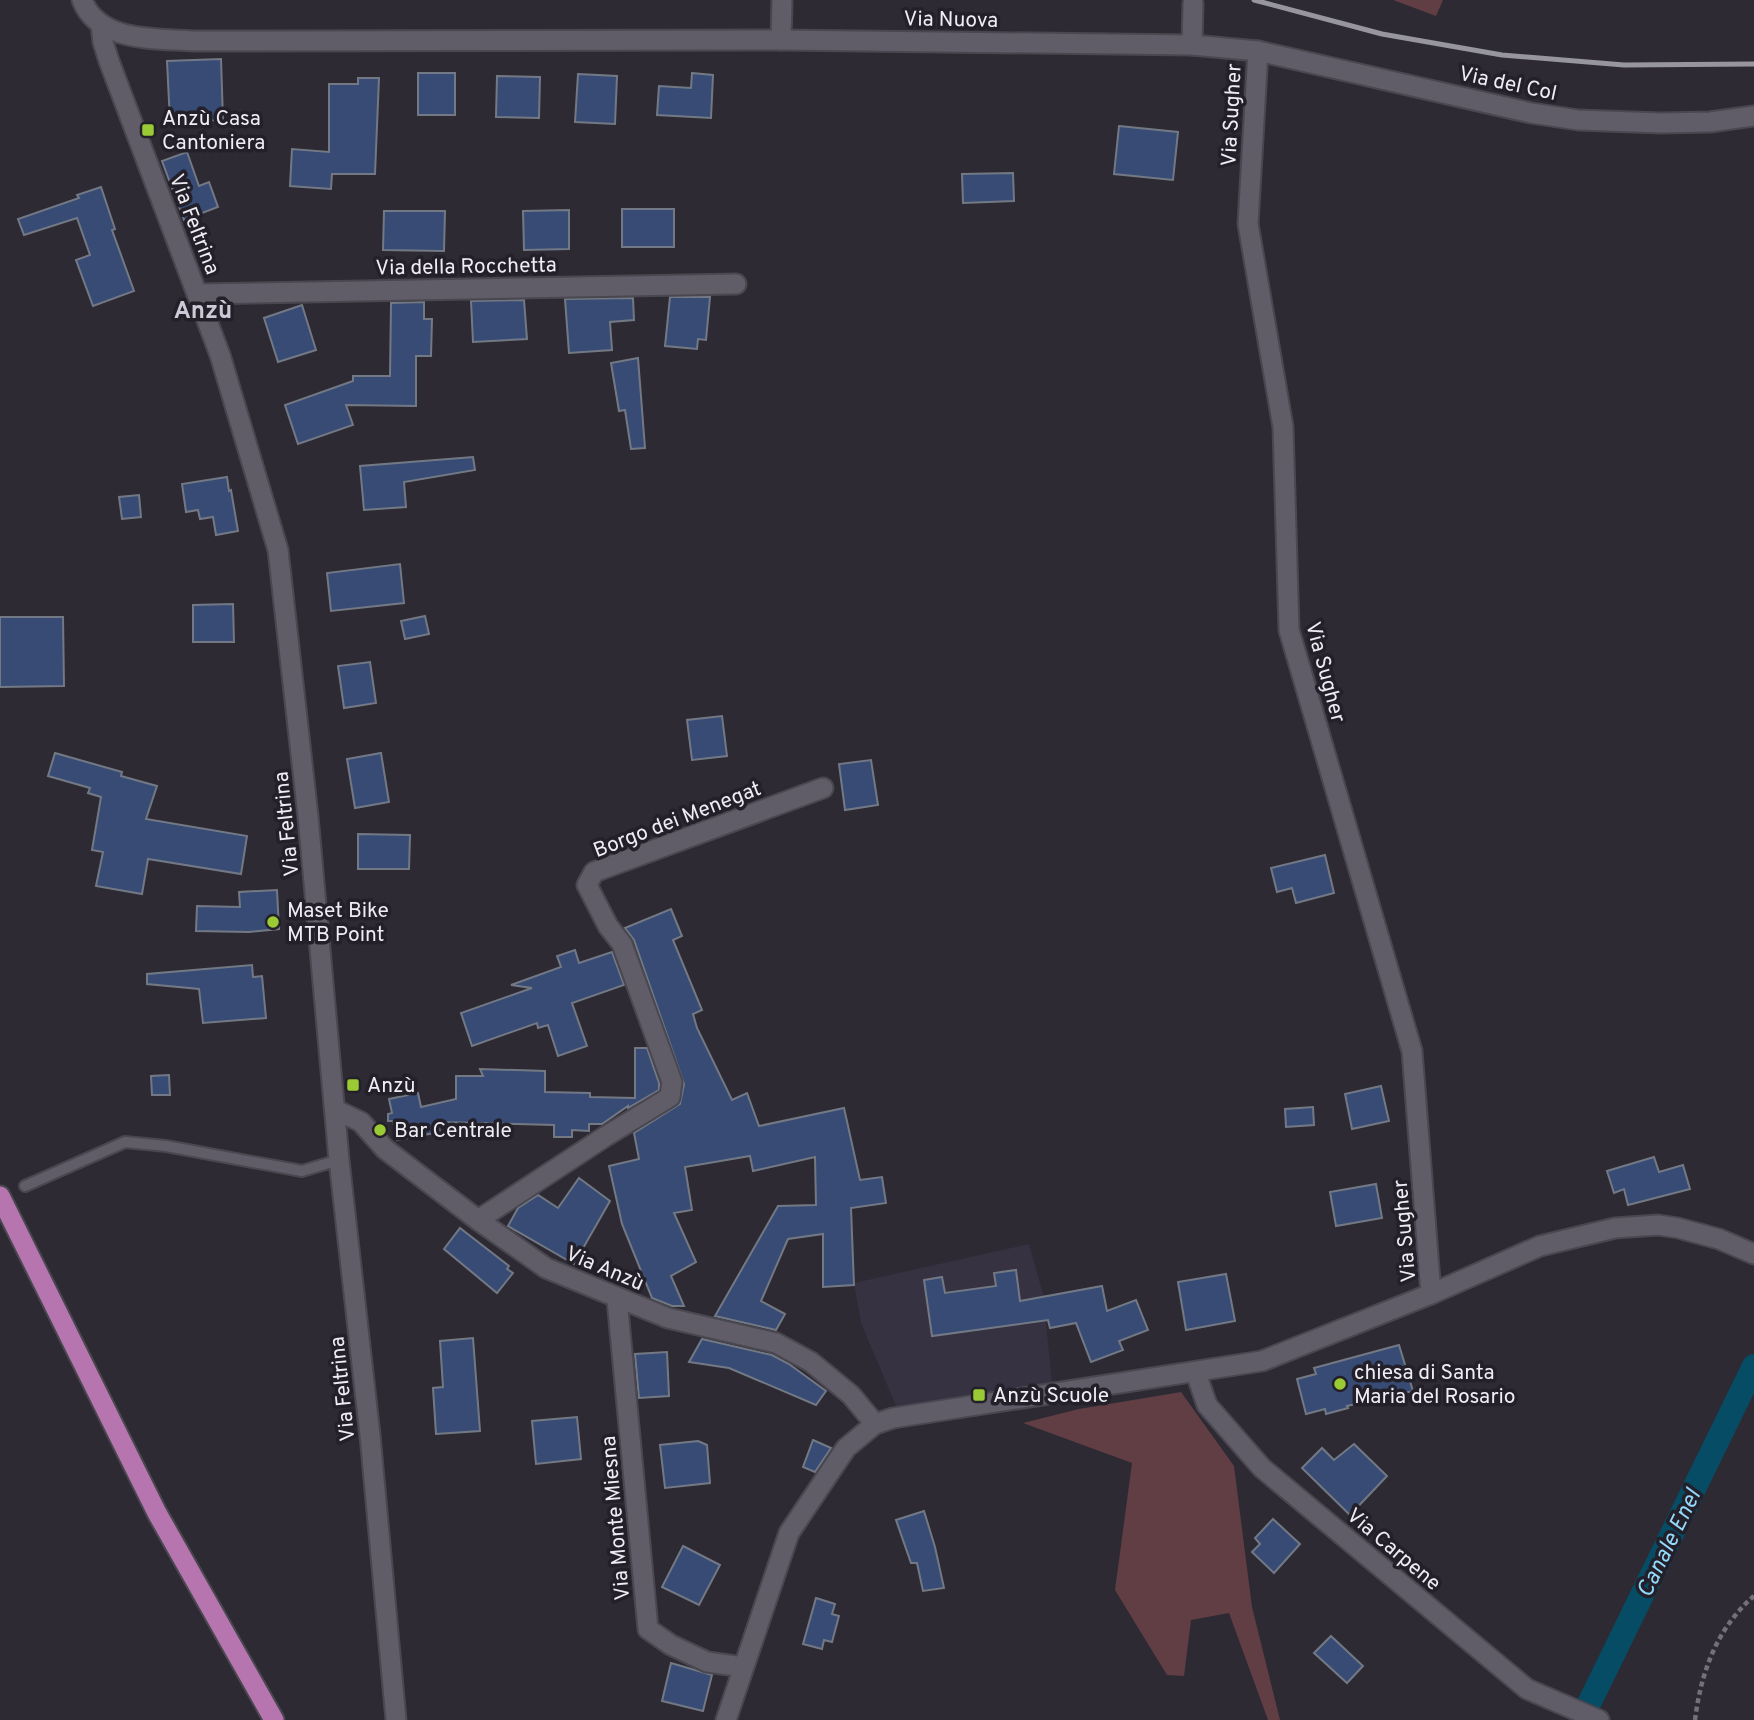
<svg xmlns="http://www.w3.org/2000/svg" width="1754" height="1720" viewBox="0 0 1754 1720" font-family="Overpass,sans-serif">
	<rect width="100%" height="100%" fill="#2d2a34"/>
	<!-- built -->
	<polygon fill="#373242" points="1029,1244 1043,1294 1052,1383 1017,1395 899,1413 861,1323 854,1283"/>
	<!-- green -->
	<g fill="#603e44">
		<polygon points="1393,0 1443,0 1436,16"/>
		<polygon points="1181,1392 1234,1466 1252,1607 1280,1720 1268,1720 1229,1613 1191,1620 1184,1676 1167,1675 1115,1590 1132,1463 1023,1423 1079,1409"/>
	</g>
	<g fill="none" stroke-linecap="round" stroke-linejoin="round">
		<!-- canal -->
		<polyline stroke="#064c65" stroke-width="24" points="1581,1720 1754,1366"/>
	</g>
	<!-- building -->
	<g fill="#374b75" stroke="#737984" stroke-width="2">
		<polygon points="221,59 223,120 170,122 167,61"/>
		<rect x="418" y="73" width="37" height="42"/>
		<polygon points="692,73 713,75 711,118 657,115 659,86 691,88"/>
		<polygon points="578,74 617,76 615,124 575,122"/>
		<polygon points="497,76 540,77 539,118 496,117"/>
		<polygon points="358,78 379,78 375,174 332,174 331,189 290,186 292,149 329,152 329,84 358,84"/>
		<polygon points="1119,126 1178,132 1173,180 1114,174"/>
		<polygon points="187,152 199,186 209,182 218,207 184,220 162,161"/>
		<polygon points="1013,173 1014,201 963,203 962,174"/>
		<polygon points="101,187 115,229 112,230 134,291 93,306 76,260 90,255 77,218 24,235 18,219 79,198 77,195"/>
		<rect x="622" y="209" width="52" height="38"/>
		<polygon points="569,210 569,249 524,250 523,211"/>
		<polygon points="384,211 445,211 444,251 383,250"/>
		<polygon points="670,297 710,297 706,340 698,339 697,349 665,346"/>
		<polygon points="633,298 634,320 610,322 612,350 569,353 565,299"/>
		<polygon points="524,300 527,339 473,342 471,301"/>
		<polygon points="424,302 424,319 432,319 431,356 416,356 416,406 346,405 353,425 298,444 285,405 353,381 353,376 390,376 391,303"/>
		<polygon points="302,305 316,350 278,362 264,318"/>
		<polygon points="638,358 645,448 631,449 625,410 619,411 611,363"/>
		<polygon points="473,457 475,470 404,482 406,507 364,510 360,466"/>
		<polygon points="227,477 229,491 231,490 238,531 216,535 213,517 200,519 198,510 186,512 182,484"/>
		<polygon points="139,495 141,517 122,519 119,497"/>
		<polygon points="400,564 404,603 331,611 327,573"/>
		<polygon points="233,604 234,642 193,642 193,605"/>
		<polygon points="425,616 429,634 405,639 401,621"/>
		<polygon points="0,617 63,617 64,686 0,687"/>
		<polygon points="370,662 376,703 344,708 338,666"/>
		<polygon points="722,716 727,756 692,760 687,720"/>
		<polygon points="55,753 122,772 121,776 157,786 146,819 247,836 241,874 148,859 142,894 96,886 103,852 92,850 101,797 88,793 90,788 48,776"/>
		<polygon points="381,753 389,802 355,808 347,759"/>
		<polygon points="871,760 878,805 845,810 839,764"/>
		<polygon points="358,834 410,835 409,869 358,869"/>
		<polygon points="1325,855 1334,893 1296,903 1292,888 1277,892 1271,868"/>
		<polygon points="277,890 279,929 249,932 196,931 197,906 240,907 239,892"/>
		<polygon points="671,909 682,936 673,940 702,1010 693,1014 697,1028 732,1100 747,1093 759,1126 844,1108 860,1180 882,1177 886,1203 851,1208 854,1285 823,1287 823,1234 788,1239 761,1301 785,1314 776,1330 715,1316 778,1206 816,1205 815,1157 753,1171 750,1156 685,1167 692,1210 674,1213 696,1262 671,1276 684,1306 672,1306 652,1298 622,1224 609,1166 639,1159 634,1133 680,1104 684,1084 634,940 625,928"/>
		<polygon points="575,950 579,963 612,952 624,985 572,1003 587,1046 558,1056 548,1025 538,1028 537,1023 472,1046 461,1013 532,988 511,985 561,967 557,956"/>
		<polygon points="252,965 253,977 262,976 266,1018 203,1023 199,989 147,984 147,974"/>
		<polygon points="635,1048 647,1048 659,1083 659,1090 628,1108 628,1106 602,1124 589,1124 589,1131 572,1130 572,1137 554,1137 554,1125 438,1122 440,1132 397,1140 393,1121 388,1121 388,1114 392,1113 389,1099 418,1093 421,1107 456,1099 456,1076 483,1076 480,1069 545,1071 545,1092 590,1093 590,1097 635,1098"/>
		<polygon points="169,1075 170,1095 152,1095 151,1076"/>
		<polygon points="1381,1086 1389,1121 1352,1129 1345,1094"/>
		<polygon points="1313,1107 1314,1125 1286,1127 1285,1109"/>
		<polygon points="1654,1157 1659,1172 1683,1165 1690,1189 1628,1205 1624,1189 1614,1193 1607,1171"/>
		<polygon points="579,1178 610,1201 574,1264 508,1226 518,1208 538,1195 558,1208"/>
		<polygon points="1376,1184 1382,1218 1336,1226 1330,1192"/>
		<polygon points="460,1228 509,1266 507,1269 513,1273 497,1293 444,1249"/>
		<polygon points="1016,1270 1020,1301 1102,1286 1107,1311 1136,1300 1148,1330 1119,1341 1123,1350 1091,1362 1076,1323 1050,1328 1048,1320 932,1336 924,1280 942,1277 945,1293 996,1286 994,1273"/>
		<polygon points="1226,1274 1235,1321 1186,1330 1178,1282"/>
		<polygon points="473,1338 480,1431 436,1434 433,1388 443,1387 440,1341"/>
		<polygon points="702,1339 772,1355 789,1364 826,1391 816,1405 729,1368 689,1362"/>
		<polygon points="1399,1345 1413,1391 1347,1406 1348,1408 1326,1414 1325,1409 1306,1414 1297,1379 1316,1374 1314,1368"/>
		<polygon points="667,1352 669,1396 639,1398 635,1354"/>
		<polygon points="577,1417 581,1459 536,1464 532,1421"/>
		<polygon points="813,1440 831,1448 815,1472 803,1467"/>
		<polygon points="698,1441 707,1445 710,1483 665,1488 660,1445"/>
		<polygon points="1354,1444 1387,1476 1350,1515 1302,1468 1322,1448 1334,1460"/>
		<polygon points="924,1511 935,1547 944,1588 923,1591 917,1563 911,1563 896,1520"/>
		<polygon points="1273,1519 1300,1544 1274,1573 1252,1552 1260,1544 1255,1538"/>
		<polygon points="683,1546 720,1565 699,1605 662,1587"/>
		<polygon points="816,1598 835,1604 832,1614 839,1616 832,1642 824,1640 822,1649 803,1644"/>
		<polygon points="1331,1636 1363,1666 1347,1683 1314,1653"/>
		<polygon points="671,1663 712,1675 703,1711 662,1701"/>
	</g>
	<g fill="none" stroke-linecap="round" stroke-linejoin="round">
		<!-- service casing -->
		<g stroke="#49474f" stroke-width="14">
			<polyline id="service" points="25,1186 125,1142 166,1146 302,1171 339,1160"/>
		</g>
		<!-- minor casing -->
		<g stroke="#49474f" stroke-width="23">
			<g id="minor">
				<polyline points="101,25 103,42 109,61 220,355 278,550 308,816 339,1160 370,1435 396,1720"/>
				<polyline points="781,40 782,0"/>
				<polyline points="1192,45 1193,4"/>
				<polyline points="1258,51 1248,224 1283,427 1289,630 1412,1051 1431,1294"/>
				<polyline points="197,294 736,284"/>
				<polyline points="336,1110 361,1122 385,1149 478,1220 546,1268 668,1318 776,1343 811,1362 851,1395 875,1424"/>
				<polyline points="478,1220 606,1136 670,1097 672,1082 622,944 608,926 587,885 594,872 823,788"/>
				<polyline points="617,1299 648,1629 671,1645 707,1662 743,1667"/>
				<polyline points="1196,1373 1207,1405 1262,1468 1527,1689 1599,1720"/>
				<polyline points="726,1720 789,1533 846,1448 875,1424 893,1418 1262,1361 1431,1294 1540,1246 1615,1228 1658,1225 1678,1228 1719,1239 1754,1254"/>
			</g>
		</g>
		<!-- tertiary casing -->
		<g stroke="#49474f" stroke-width="23">
			<path id="tertiary" d="M82,0C99,43 155,38 193,41L781,40L1192,45L1258,51L1531,113L1578,120L1661,123L1710,122L1754,116"/>
		</g>
		<!-- primary casing -->
		<g stroke="#49474f" stroke-width="23">
			<polyline id="primary" points="0,1196 157,1513 274,1720"/>
		</g>
		<!-- path -->
		<path stroke="#737079" stroke-width="4.5" stroke-dasharray="5 3.5" stroke-linecap="butt" d="M1695,1720C1701,1672 1717,1628 1754,1596"/>
		<!-- service -->
		<use href="#service" stroke="#605c68" stroke-width="10"/>
		<!-- minor -->
		<use href="#minor" stroke="#605c68" stroke-width="19"/>
		<!-- tertiary -->
		<use href="#tertiary" stroke="#605c68" stroke-width="19"/>
		<!-- primary -->
		<use href="#primary" stroke="#b775b0" stroke-width="19"/>
		<!-- rail -->
		<polyline stroke="#97959d" stroke-width="5" points="1254,0 1382,34 1502,55 1624,65 1754,64"/>
	</g>
	<!-- markers -->
	<g fill="#9acb34" stroke="#23202a" stroke-width="2.5">
		<rect x="141" y="123" width="14" height="14" rx="3.5"/>
		<circle cx="273" cy="922" r="7"/>
		<rect x="346" y="1078" width="14" height="14" rx="3.5"/>
		<circle cx="380" cy="1130" r="7"/>
		<circle cx="1340" cy="1384" r="7"/>
		<rect x="972" y="1388" width="14" height="14" rx="3.5"/>
	</g>
	<g text-anchor="middle" stroke-width="7" stroke-linejoin="round" paint-order="stroke">
		<!-- street labels -->
		<g font-size="21" fill="#efedf4" stroke="#23202a">
			<text transform="translate(951 19) rotate(1)" y="7">Via Nuova</text>
			<text transform="translate(1508 83) rotate(12)" y="7">Via del Col</text>
			<text transform="translate(1231 115) rotate(-87)" y="7">Via Sugher</text>
			<text transform="translate(195 224) rotate(69)" y="7">Via Feltrina</text>
			<text transform="translate(466 266) rotate(-1)" y="7">Via della Rocchetta</text>
			<text transform="translate(1326 672) rotate(75)" y="7">Via Sugher</text>
			<text transform="translate(677 819) rotate(-21)" y="7">Borgo dei Menegat</text>
			<text transform="translate(286 824) rotate(-96)" y="7">Via Feltrina</text>
			<text transform="translate(1404 1231) rotate(-95)" y="7">Via Sugher</text>
			<text transform="translate(605 1268) rotate(23)" y="7">Via Anzù</text>
			<text transform="translate(342 1389) rotate(-96)" y="7">Via Feltrina</text>
			<text transform="translate(615 1518) rotate(-95)" y="7">Via Monte Miesna</text>
			<text transform="translate(1394 1549) rotate(40)" y="7">Via Carpene</text>
		</g>
		<!-- poi labels -->
		<g font-size="21" fill="#efedf4" stroke="#23202a" text-anchor="start">
			<text x="162" y="125">Anzù Casa<tspan x="162" dy="24">Cantoniera</tspan></text>
			<text x="287" y="917">Maset Bike<tspan x="287" dy="24">MTB Point</tspan></text>
			<text x="367" y="1092">Anzù</text>
			<text x="394" y="1137">Bar Centrale</text>
			<text x="1354" y="1379">chiesa di Santa<tspan x="1354" dy="24">Maria del Rosario</tspan></text>
			<text x="993" y="1402">Anzù Scuole</text>
		</g>
		<!-- water labels -->
		<g font-size="23" font-style="italic" fill="#94d9fb" stroke="#23202a">
			<text transform="translate(1668 1543) rotate(-64)" y="8">Canale Enel</text>
		</g>
		<!-- quarter labels -->
		<g font-size="24" font-weight="bold" fill="#cdc9d6" stroke="#23202a">
			<text x="203" y="318">Anzù</text>
		</g>
	</g>
</svg>
